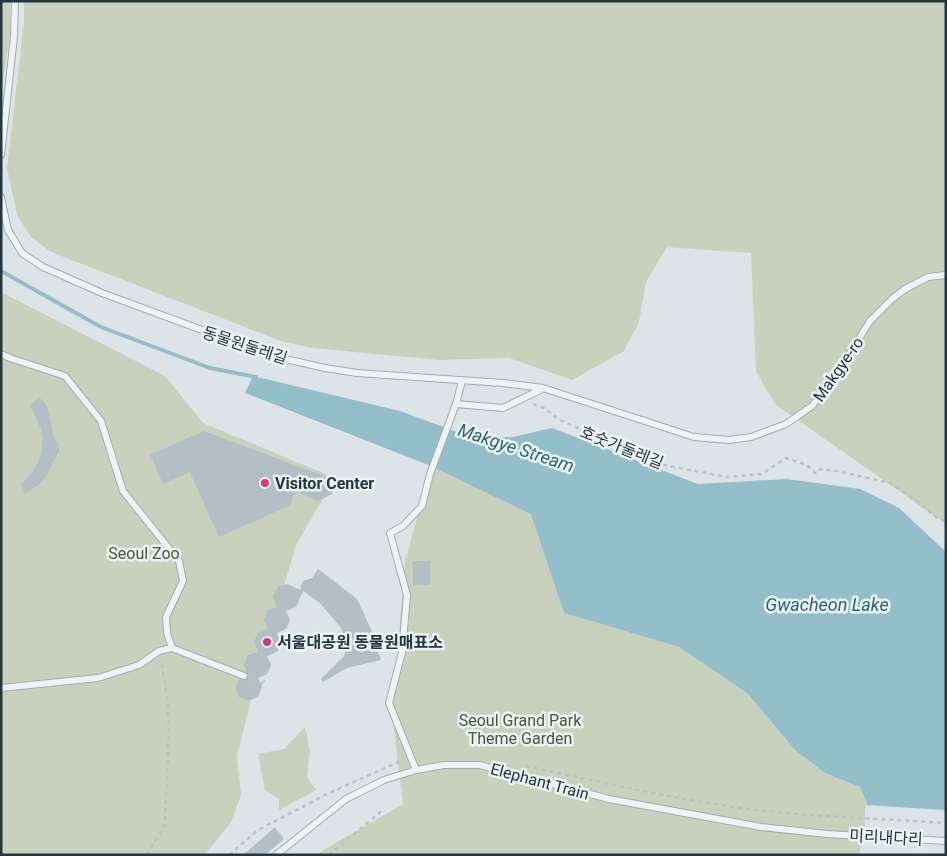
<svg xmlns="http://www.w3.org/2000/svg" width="947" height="856" viewBox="0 0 947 856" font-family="Roboto,'Noto Sans KR',sans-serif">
	<rect width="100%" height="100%" fill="#dce4e7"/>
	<!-- green -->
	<g fill="#c8d1bc">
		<polygon points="1,1 10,1 10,34 1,95"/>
		<polygon points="24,1 946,1 946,524 775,404 756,371 751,253 667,247 646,282 639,322 624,351 572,380 509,358 439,360 312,348 281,341 51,252 31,237 17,215 7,168 24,22"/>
		<polygon points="1,292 165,376 203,423 335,478 296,545 256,680 237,756 241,795 231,822 205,855 1,855"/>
		<polygon points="431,466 532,514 564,613 679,647 747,693 796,751 825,773 860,787 867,801 867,827 861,855 317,855 325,849 403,804 392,713 405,563"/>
		<polygon points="305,727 310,751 307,777 316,790 279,810 279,799 265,790 258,754 284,749"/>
	</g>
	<!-- water -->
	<polygon fill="#94bfca" points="253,376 400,411 473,438 513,437 552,428 698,484 787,479 860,489 899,508 946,552 946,855 867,827 867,802 860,787 825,773 796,751 747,693 679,647 564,613 531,514 431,466 245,393"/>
	<!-- pier -->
	<polygon fill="#dce4e7" points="865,805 946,810 946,855 859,855 865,827"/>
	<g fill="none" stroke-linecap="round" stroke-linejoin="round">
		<!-- stream -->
		<polyline stroke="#94bfca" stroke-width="4" points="1,271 101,327 210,368 256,377"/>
	</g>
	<!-- building -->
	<g fill="#b3bfc4">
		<polygon points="39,397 47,406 54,438 59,445 59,452 55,458 47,475 41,483 25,494 21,485 33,472 41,455 43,438 41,429 30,405"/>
		<polygon points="204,431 337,481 332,494 318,501 296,491 289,506 219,537 190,472 163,484 150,455"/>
		<rect x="413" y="561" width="17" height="24"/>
		<polygon points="318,569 357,599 371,629 381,660 347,668 323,682 321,679 344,656 346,645 341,628 320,603 300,589 303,581 312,578"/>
		<polygon points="287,584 303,591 296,607 286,611 290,620 286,629 277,633 281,642 277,652 267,656 271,665 267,674 258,678 262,687 258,697 248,701 239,697 235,687 239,679 244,681 248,678 249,675 244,665 248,655 258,652 254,642 258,633 268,629 264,620 268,610 277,607 273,597 277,588"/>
		<polygon points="275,827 284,839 265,855 243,855"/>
	</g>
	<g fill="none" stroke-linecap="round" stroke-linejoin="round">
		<!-- street-tunnel -->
		<polyline stroke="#b7c1c5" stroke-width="12" stroke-dasharray="12 6" stroke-linecap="butt" points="244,676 256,680 261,685"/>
		<!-- lane casing -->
		<g stroke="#a1acb1" stroke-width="8">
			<g id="lane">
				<polyline points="1,155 14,37 15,1"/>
				<polyline points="1,197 8,230 22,253 43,267 102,293 272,356 325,368 357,373 503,383 543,388 694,437 729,440 751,437 786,424 812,406 835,377 870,321 892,299 905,289 928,277 946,275"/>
				<polyline points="1,354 10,358 65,376 101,421 123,491 179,561 183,581 166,617 167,633 172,648 244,676"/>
				<polyline points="456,404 462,381"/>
				<polyline points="1,688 98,678 139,665 159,651 172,648"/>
				<polyline points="416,770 389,703 402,652 407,595 390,533 403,526 422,506 430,474 456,404 503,408 542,389"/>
				<polyline points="276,855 346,799 384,780 416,770 444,765 480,765 609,799 761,827 827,834 946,841"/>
			</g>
		</g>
		<!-- path -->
		<g stroke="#bac2c5" stroke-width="2.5" stroke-dasharray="4 4" stroke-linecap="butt">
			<polyline points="533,404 544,408 558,419 647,459 668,466 728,477 762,474 786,458 807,465 815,473 817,473 820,469 837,471 890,483 917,501 937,518 946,521"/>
			<path d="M526,766C595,781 665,797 734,807C804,817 876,818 946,823"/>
			<polyline points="147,855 165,824 169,726 167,697 161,660"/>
			<polyline points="229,855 258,830 329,793 403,760"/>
			<polyline points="329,855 384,809"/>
		</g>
		<!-- lane -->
		<use href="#lane" stroke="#eef3f5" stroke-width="6"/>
	</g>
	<!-- markers -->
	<g fill="#d53783" stroke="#ebf2f5" stroke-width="2">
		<circle cx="265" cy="483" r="5"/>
		<circle cx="267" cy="642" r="5"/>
	</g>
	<g text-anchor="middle" stroke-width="5" stroke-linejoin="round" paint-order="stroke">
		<!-- street labels -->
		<g font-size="16" fill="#25363e" stroke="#ebf2f5">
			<text transform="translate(245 345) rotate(18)" y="6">동물원둘레길</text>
			<text transform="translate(838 369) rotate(-55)" y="6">Makgye-ro</text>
			<text transform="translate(622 447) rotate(22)" y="6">호숫가둘레길</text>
			<text transform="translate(540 781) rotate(15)" y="6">Elephant Train</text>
			<text transform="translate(886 837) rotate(3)" y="6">미리내다리</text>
		</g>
		<!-- poi labels -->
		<g font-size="16" font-weight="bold" fill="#25363e" stroke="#ebf2f5" text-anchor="start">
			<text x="275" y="489">Visitor Center</text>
			<text x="277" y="648">서울대공원 동물원매표소</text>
		</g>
		<!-- park labels -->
		<g font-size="16" fill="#465a31" stroke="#ebf2f5">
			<text x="144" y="559">Seoul Zoo</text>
			<text x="520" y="726">Seoul Grand Park<tspan x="520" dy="18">Theme Garden</tspan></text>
		</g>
		<!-- water labels -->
		<g font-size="18" font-style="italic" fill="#2d6474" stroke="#ebf2f5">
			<text transform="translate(516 448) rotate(18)" y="6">Makgye Stream</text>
			<text x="827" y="611">Gwacheon Lake</text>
		</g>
	</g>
	<!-- border -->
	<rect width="947" height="856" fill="none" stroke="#25363e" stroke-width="5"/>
</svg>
